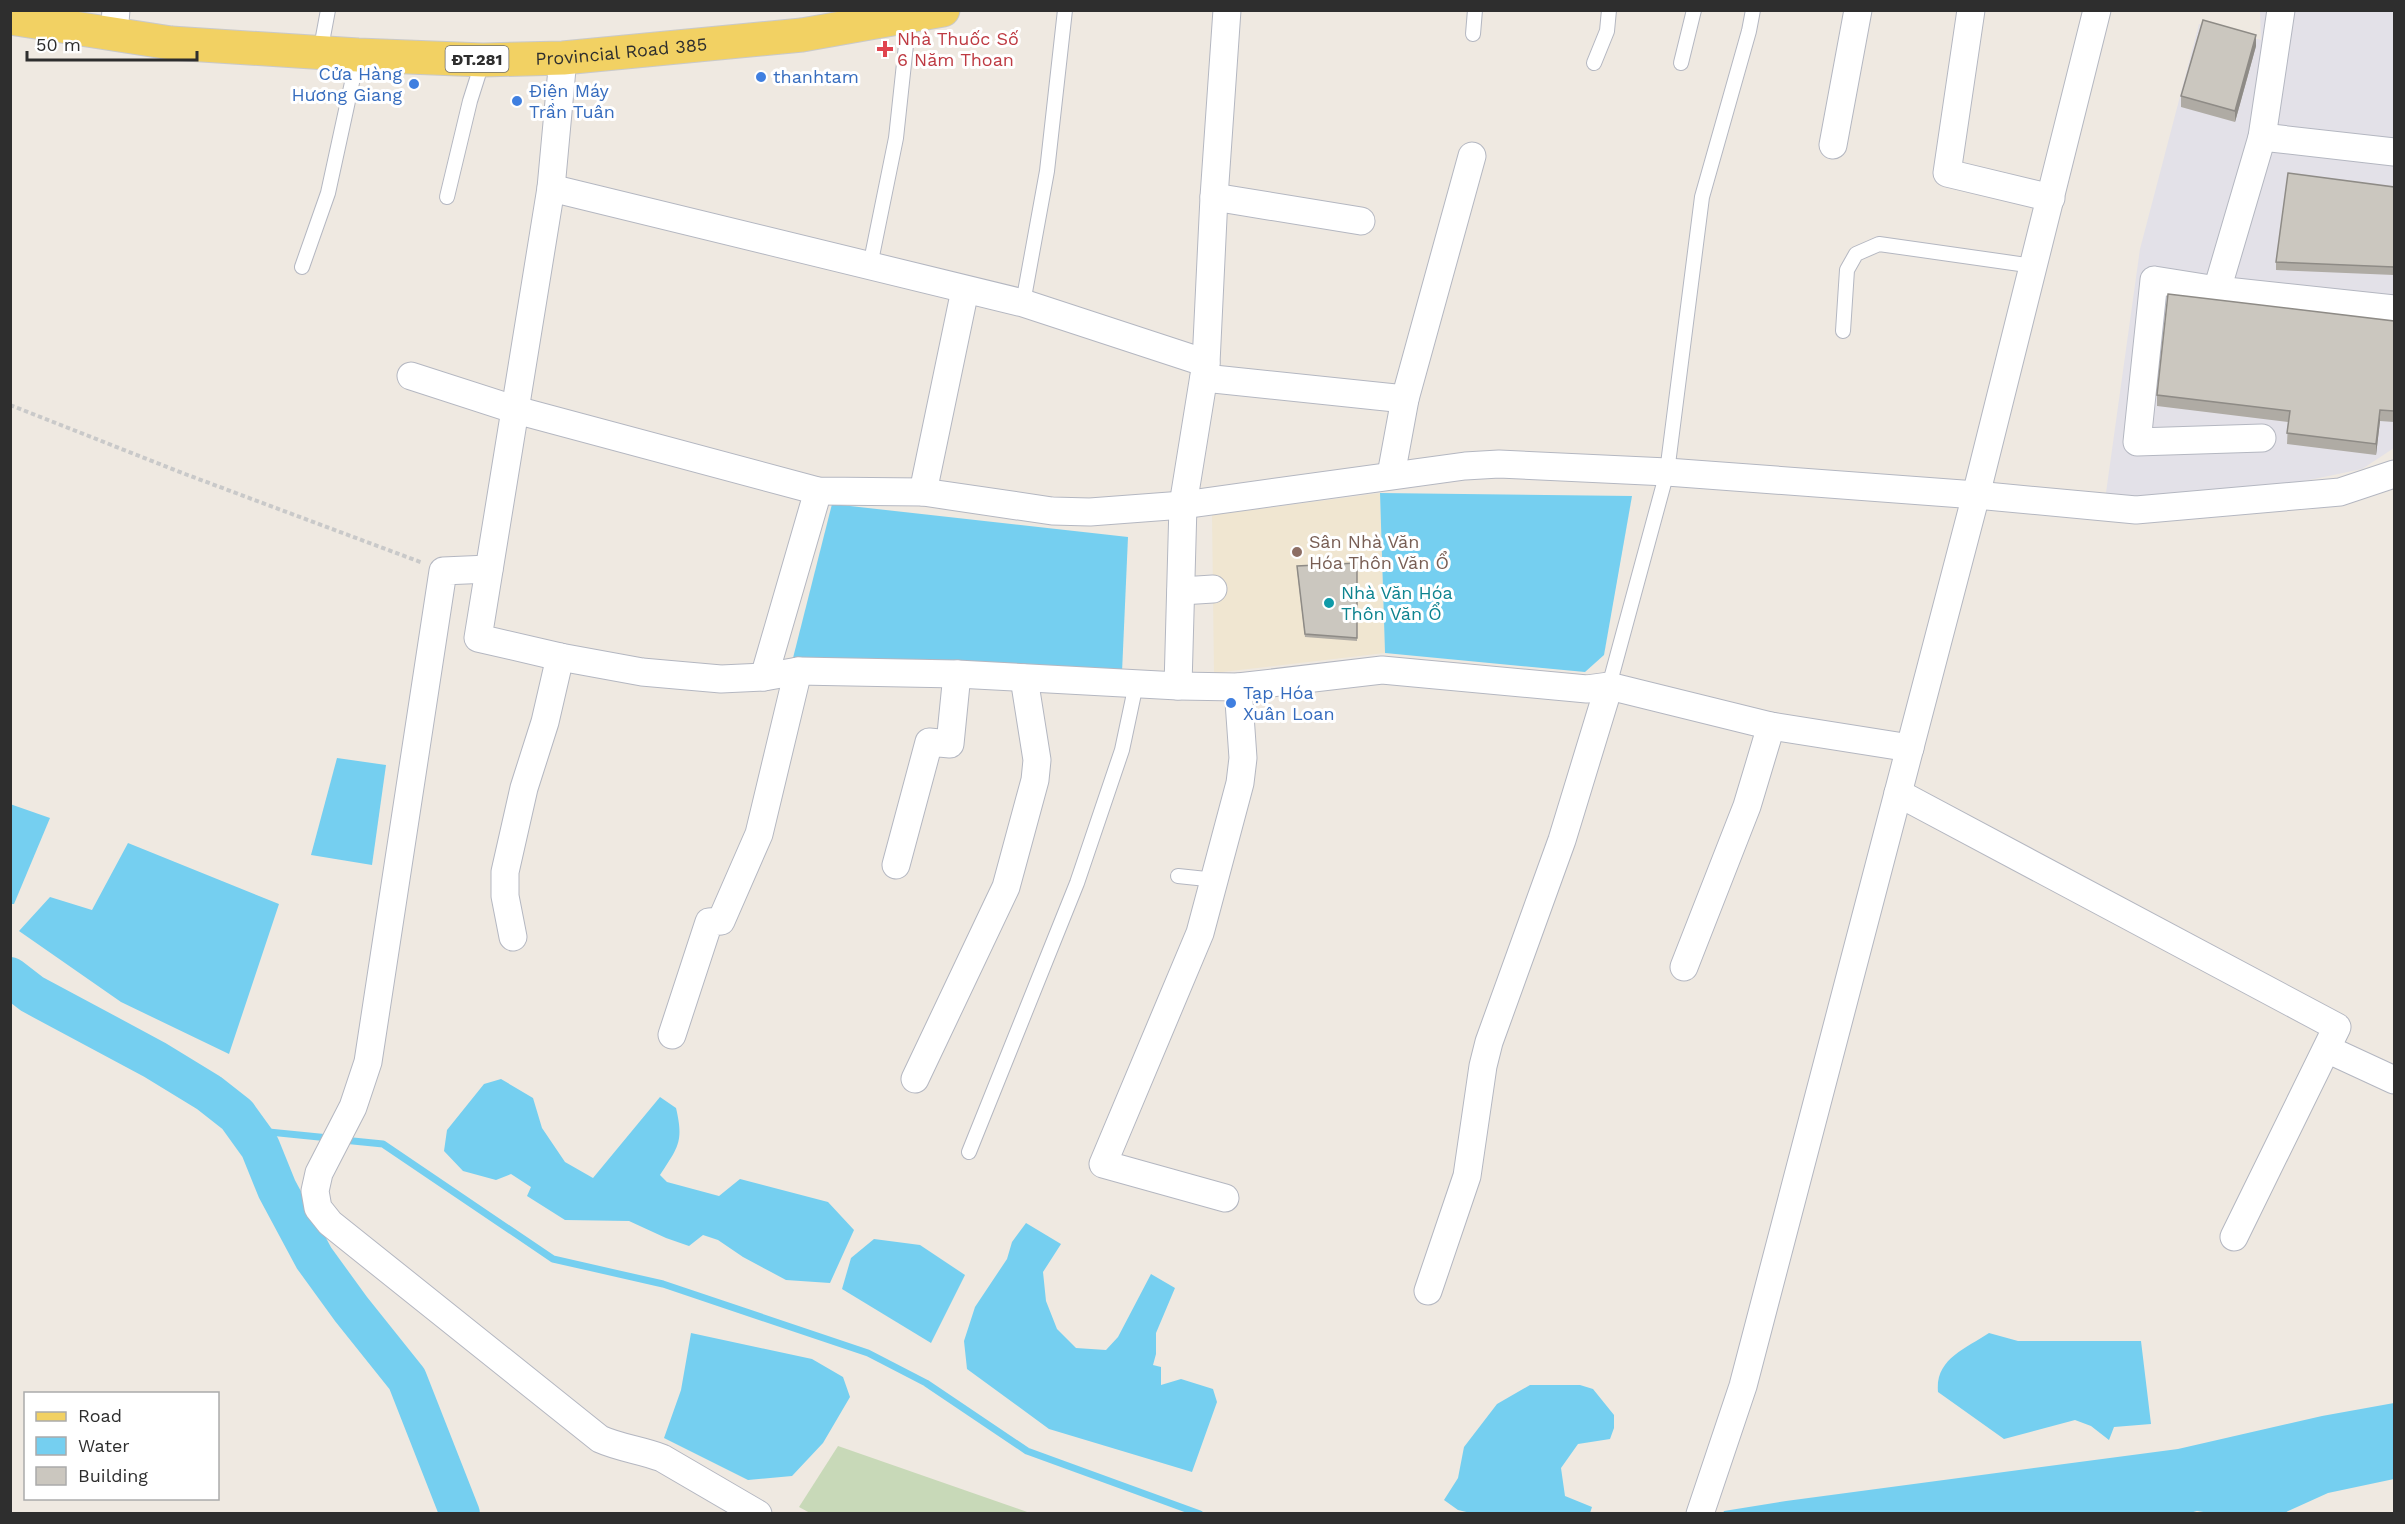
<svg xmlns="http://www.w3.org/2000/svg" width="2405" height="1524" viewBox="0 0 2405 1524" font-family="'Work Sans',sans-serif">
	<rect width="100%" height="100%" fill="#efe9e1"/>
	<!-- industrial -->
	<polygon fill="#e3e1e8" points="2260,11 2394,11 2394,448 2362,469 2290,484 2105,500 2140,249 2199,24 2261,40"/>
	<!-- education -->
	<polygon fill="#f0e6d1" points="1380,493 1385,653 1214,673 1212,515"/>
	<!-- cemetery -->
	<polygon fill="#c8d9b8" points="838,1446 1030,1513 810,1513 799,1507"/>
	<!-- water -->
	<g fill="#75cff0">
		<polygon points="1380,493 1632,496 1604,655 1585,672 1385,653"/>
		<polygon points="832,504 1128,537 1122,672 793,658"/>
		<polygon points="337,758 386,765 372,865 311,855"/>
		<polygon points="10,804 50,818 14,904 11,904"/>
		<polygon points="128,843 279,904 229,1054 121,1002 19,931 50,897 92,910"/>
		<path d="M501,1079L533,1098L542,1128L565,1162L593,1178L660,1097L676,1108C684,1142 678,1147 660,1175L667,1182L719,1196L740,1179L828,1202L854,1230L830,1283L786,1280L743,1257L718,1240L703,1235L689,1246L666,1238L629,1221L565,1220L527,1196L531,1187L511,1174L496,1180L463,1171L444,1151L447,1130L484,1084Z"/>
		<polygon points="1026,1223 1061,1244 1043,1272 1046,1301 1057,1329 1076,1348 1106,1350 1118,1337 1151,1274 1175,1288 1156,1333 1156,1354 1153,1365 1161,1367 1161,1385 1181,1379 1213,1389 1217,1402 1192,1472 1049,1429 967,1369 964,1341 975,1307 1007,1259 1012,1242"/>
		<polygon points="874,1239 920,1245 965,1275 931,1343 842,1289 851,1258"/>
		<polygon points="691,1333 812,1359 843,1377 850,1397 823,1443 792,1476 748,1480 664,1438 681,1390"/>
		<path d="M1989,1333L2018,1341H2141L2151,1424L2114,1427L2109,1440L2091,1426L2075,1420L2004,1439L1938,1392C1935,1359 1965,1349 1989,1333Z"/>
		<polygon points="1530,1385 1580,1385 1593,1389 1614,1415 1614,1428 1610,1439 1578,1444 1561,1468 1565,1496 1592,1507 1590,1513 1475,1514 1458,1510 1444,1500 1458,1478 1464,1447 1497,1404"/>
		<polygon points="2394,1403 2394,1479 2328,1493 2284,1513 2216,1514 2197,1511 2186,1514 1723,1513 1724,1511 1786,1501 2178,1449 2322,1416"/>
	</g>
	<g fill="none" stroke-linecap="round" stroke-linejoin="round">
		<!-- stream -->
		<g stroke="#75cff0" stroke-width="7">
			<polyline points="248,1130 329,1138"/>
			<polyline points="343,1140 383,1144 553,1259 663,1284 868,1353 926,1383 1027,1451 1200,1514"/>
		</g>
		<!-- river -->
		<polyline stroke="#75cff0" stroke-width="40" points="10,977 32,994 155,1060 209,1093 237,1115 260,1147 277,1189 314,1258 351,1309 407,1379 460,1514"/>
		<!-- service casing -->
		<g stroke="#b4b7c1" stroke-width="16">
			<g id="service">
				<polyline points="1473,34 1475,10"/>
				<polyline points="320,53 328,10"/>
				<polyline points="1594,63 1607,31 1609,10"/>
				<polyline points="1681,63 1694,10"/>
				<polyline points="447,197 470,101 483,60"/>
				<polyline points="870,266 896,138 909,17"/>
				<polyline points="302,267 328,193 358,55"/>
				<polyline points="1023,303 1047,171 1065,10"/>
				<polyline points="1843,331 1847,270 1856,254 1879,244 2034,266"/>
				<polyline points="1609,686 1667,472 1702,197 1749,31 1753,10"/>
				<polyline points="1178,876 1216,880"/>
				<polyline points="969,1152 1077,883 1122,750 1136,684"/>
			</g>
		</g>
		<!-- minor casing -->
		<g stroke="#b4b7c1" stroke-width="29">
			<g id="minor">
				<polyline points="1971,10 1947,173 2051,198"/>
				<polyline points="114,34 116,10"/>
				<polyline points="563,58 551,188 478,638 560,657 642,672 721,679 764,677 798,671 957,674 1178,686 1238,687 1382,670 1587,689 1609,686 1771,726 1910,748"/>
				<polyline points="2262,137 2394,152"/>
				<polyline points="1833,145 1858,10"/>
				<polyline points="551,188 1023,303 1206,363"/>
				<polyline points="1214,197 1361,221"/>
				<polyline points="2217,290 2394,309"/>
				<polyline points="411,376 516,410 818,491 923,492 1052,511 1090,512 1183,505 1465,466 1499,464 1667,472 1976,495 2136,510 2340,492 2394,474"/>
				<polyline points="1204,378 1405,399"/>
				<polyline points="2262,438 2137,442 2154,280 2217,290 2262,137 2281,10"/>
				<polyline points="1391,475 1405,399 1472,156"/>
				<polyline points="923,492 965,290"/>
				<path d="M489,569L443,571L368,1062L353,1107L319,1173L315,1191L318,1208L330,1223L600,1439C620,1448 641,1450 662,1458L758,1514"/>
				<polyline points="1181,591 1213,589"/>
				<polyline points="764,677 818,491"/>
				<polyline points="1178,686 1183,505 1206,363 1214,197 1227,10"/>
				<polyline points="1898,793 2337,1027 2234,1237"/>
				<polyline points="896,865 929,742 950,744 957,674"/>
				<polyline points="513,937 505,896 505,872 524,788 545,722 560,657"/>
				<polyline points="1684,967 1747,806 1771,726"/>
				<polyline points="672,1035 709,922 721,921 759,834 798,671"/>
				<polyline points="2327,1049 2394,1080"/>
				<polyline points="915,1079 1006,887 1035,780 1037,760 1024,678"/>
				<polyline points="1225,1198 1103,1164 1200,933 1240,783 1243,758 1238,687"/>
				<polyline points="1428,1291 1467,1176 1483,1066 1489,1042 1562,840 1609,686"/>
				<polyline points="1700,1514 1743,1386 1976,495 2097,10"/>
			</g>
		</g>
		<!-- primary casing -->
		<g stroke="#c9c9c9" stroke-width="35">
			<g id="primary">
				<path id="s1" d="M10,18L171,43L358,55L483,60L563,58L802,35L943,10"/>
			</g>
		</g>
		<!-- path -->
		<polyline stroke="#c9c9c9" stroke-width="4" stroke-dasharray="4.5 3" stroke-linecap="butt" points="10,405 185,474 423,563"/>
		<!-- service -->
		<use href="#service" stroke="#fff" stroke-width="14"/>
		<!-- minor -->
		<use href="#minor" stroke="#fff" stroke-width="27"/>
		<!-- primary -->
		<use href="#primary" stroke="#f2d163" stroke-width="33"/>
	</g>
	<!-- wall -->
	<g fill="#afaba4">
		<polygon points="2256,46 2235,122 2181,107 2181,96"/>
		<polygon points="2394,187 2394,275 2276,270 2276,262"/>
		<polygon points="2394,321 2394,422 2380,421 2376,455 2287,444 2288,422 2157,406 2157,395"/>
		<polygon points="1357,563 1357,641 1305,637 1297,569"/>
	</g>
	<!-- shaded-wall -->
	<g fill="#8e8b86">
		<polygon points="2256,35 2256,46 2235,122 2235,111"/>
		<polygon points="2380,410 2380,421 2376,455 2376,444"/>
	</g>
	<!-- building -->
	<g fill="#cbc7bf" stroke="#8e8b86" stroke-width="1.5">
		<polygon points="2203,20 2256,35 2235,111 2181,96"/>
		<polygon points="2288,173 2394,187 2394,267 2276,262"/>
		<polygon points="2168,294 2394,321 2394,411 2380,410 2376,444 2287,433 2290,411 2157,395"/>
		<polygon points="1357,563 1357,638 1305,634 1297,566"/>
	</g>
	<!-- markers -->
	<path fill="#e0444e" stroke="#fff" stroke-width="2" d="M882 40h6v6h6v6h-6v6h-6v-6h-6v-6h6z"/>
	<g fill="#3f7fe0" stroke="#fff" stroke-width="2">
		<circle cx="761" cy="77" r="6"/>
		<circle cx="414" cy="84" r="6"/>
		<circle cx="517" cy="101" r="6"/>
		<circle cx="1231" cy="703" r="6"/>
	</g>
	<circle fill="#8d6e63" stroke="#fff" stroke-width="2" cx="1297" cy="552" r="6"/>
	<circle fill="#0f9aa8" stroke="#fff" stroke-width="2" cx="1329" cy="603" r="6"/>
	<g text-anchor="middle" stroke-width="6" stroke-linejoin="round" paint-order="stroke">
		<!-- shield labels -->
		<rect fill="#fff" stroke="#6d6d6d" stroke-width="1.5" x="445.5" y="46" width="63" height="26" rx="4.5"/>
		<g font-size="16" font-weight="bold" fill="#2e2e2e">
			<text x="477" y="65">ĐT.281</text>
		</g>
		<!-- health labels -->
		<g font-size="18" fill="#be3a42" stroke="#fff" text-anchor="start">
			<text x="897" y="45">Nhà Thuốc Số<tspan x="897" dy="21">6 Năm Thoan</tspan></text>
		</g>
		<!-- street labels -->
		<g font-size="18" fill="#2e2e2e" stroke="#fff">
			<text dy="6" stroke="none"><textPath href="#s1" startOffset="614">Provincial Road 385</textPath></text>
		</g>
		<!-- shop labels -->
		<g font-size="18" fill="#366cbe" stroke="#fff" text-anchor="start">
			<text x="402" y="80" text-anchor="end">Cửa Hàng<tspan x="402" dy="21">Hương Giang</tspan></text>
			<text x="773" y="83">thanhtam</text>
			<text x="529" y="97">Điện Máy<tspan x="529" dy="21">Trần Tuân</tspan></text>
			<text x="1243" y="699">Tạp Hóa<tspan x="1243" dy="21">Xuân Loan</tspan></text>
		</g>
		<!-- education labels -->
		<g font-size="18" fill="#785e54" stroke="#fff" text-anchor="start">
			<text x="1309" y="548">Sân Nhà Văn<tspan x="1309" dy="21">Hóa Thôn Văn Ổ</tspan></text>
		</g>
		<!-- culture labels -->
		<g font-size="18" fill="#0d838f" stroke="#fff" text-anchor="start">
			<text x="1341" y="599">Nhà Văn Hóa<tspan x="1341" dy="21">Thôn Văn Ổ</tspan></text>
		</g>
	</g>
	<!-- border -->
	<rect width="2405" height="1524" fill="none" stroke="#2e2e2e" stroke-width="24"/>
	<!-- legend -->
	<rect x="24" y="1392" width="195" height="108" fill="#ffffff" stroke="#ababab" stroke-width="1.5"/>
	<rect x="36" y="1412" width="30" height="9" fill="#f2d163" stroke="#ababab" stroke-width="1.5"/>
	<text x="78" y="1422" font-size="18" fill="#2e2e2e">Road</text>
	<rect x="36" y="1437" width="30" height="18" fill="#75cff0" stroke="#ababab" stroke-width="1.5"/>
	<text x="78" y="1452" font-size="18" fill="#2e2e2e">Water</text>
	<rect x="36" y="1467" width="30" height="18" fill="#cbc7bf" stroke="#ababab" stroke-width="1.5"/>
	<text x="78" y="1482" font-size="18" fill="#2e2e2e">Building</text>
	<!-- scale -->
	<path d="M27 51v9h170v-9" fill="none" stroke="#2e2e2e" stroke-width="3"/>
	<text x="36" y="51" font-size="18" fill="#2e2e2e" stroke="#ffffff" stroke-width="4.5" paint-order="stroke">50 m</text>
</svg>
